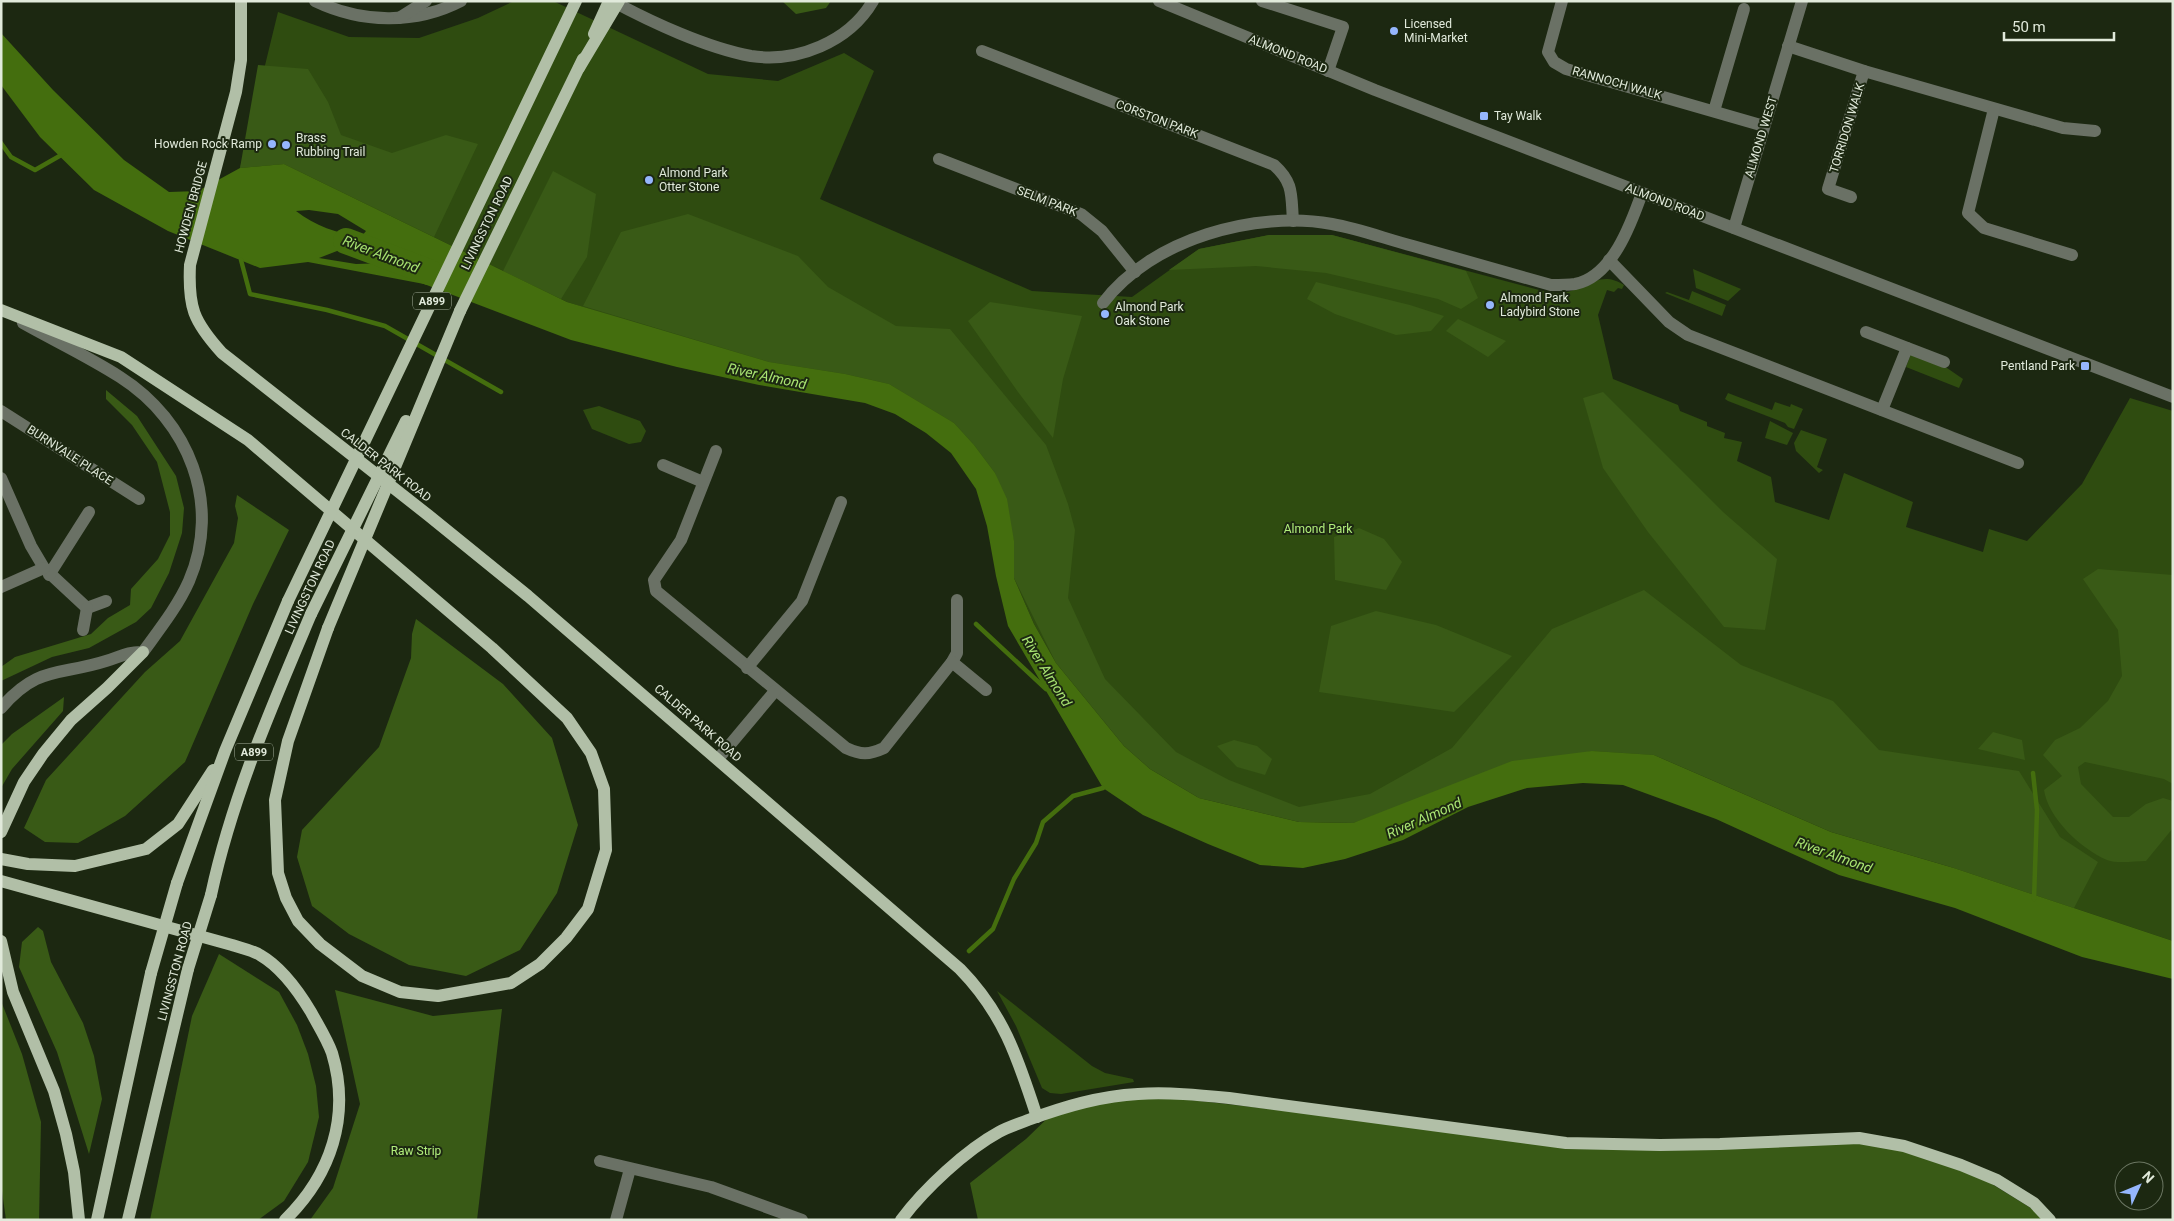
<svg xmlns="http://www.w3.org/2000/svg" width="2174" height="1221" viewBox="0 0 2174 1221" font-family="Roboto,sans-serif">
	<rect width="100%" height="100%" fill="#1c2811"/>
	<!-- green -->
	<g fill="#2f4c10">
		<path d="M514,1H553L708,74L778,81L844,53L874,71L820,199L1032,291L1132,297L1199,249L1269,235H1332L1543,291C1549,292 1557,294 1562,293C1587,289 1600,269 1624,285L1622,289L1618,288L1614,292L1607,290L1598,315L1613,379L1678,405L1680,411L1707,422V426L1725,433L1724,438L1742,442L1737,461L1771,477L1775,502L1829,520L1844,473L1913,502L1906,527L1983,552L1989,529L2027,541L2082,484L2130,398L2173,411V941L1954,868L1654,755L1353,823L1199,798L1056,663L1034,624L1014,578L954,423L567,302L284,164L240,168L278,12L349,37L419,38L478,18Z"/>
		<polygon points="1693,269 1741,289 1728,301 1696,288"/>
		<polygon points="1692,291 1726,305 1722,316 1665,293 1667,292 1689,300"/>
		<polygon points="1911,354 1947,368 1963,379 1959,388 1906,367"/>
		<polygon points="1728,393 1772,410 1775,402 1790,407 1791,404 1803,409 1794,429 1788,427 1785,423 1728,401 1725,399"/>
		<polygon points="599,406 640,421 646,431 641,442 629,444 592,429 583,410"/>
		<polygon points="1770,421 1793,433 1787,445 1765,438"/>
		<polygon points="1801,430 1827,439 1817,467 1823,470 1819,473 1796,451 1794,443"/>
		<polygon points="997,991 1092,1066 1105,1073 1133,1079 1134,1082 1061,1094 1050,1093 1042,1088 1016,1026"/>
	</g>
	<!-- forest -->
	<g fill="#395a16">
		<polygon points="782,1 831,1 826,8 796,14"/>
		<polygon points="258,65 308,69 328,102 341,135 392,153 446,135 478,144 434,237 284,164 240,168"/>
		<polygon points="553,171 596,194 587,257 561,299 503,271"/>
		<polygon points="688,214 798,256 828,287 896,326 950,329 1046,445 1068,504 1075,530 1068,598 1105,679 1176,752 1229,780 1299,807 1370,794 1452,748 1552,629 1644,590 1741,665 1833,701 1879,750 2019,771 2060,837 2098,862 2074,908 1954,868 1831,832 1654,755 1592,751 1413,801 1353,823 1299,822 1199,798 1150,769 1124,746 1056,663 1014,578 1014,541 995,473 974,445 954,423 889,384 845,374 769,362 583,306 621,232"/>
		<polygon points="1269,235 1332,235 1466,271 1478,298 1461,309 1438,299 1326,273 1256,266 1169,270 1199,249"/>
		<polygon points="1316,282 1410,305 1444,316 1431,331 1396,335 1335,314 1307,299"/>
		<polygon points="990,302 1082,316 1063,379 1053,438 1018,392 968,321"/>
		<polygon points="1458,319 1506,341 1488,357 1446,331"/>
		<polygon points="106,390 137,416 176,476 184,508 182,533 169,573 151,608 136,622 89,648 52,657 1,681 1,667 15,657 91,634 108,618 130,605 131,589 158,559 170,535 170,512 157,462 132,425 106,399"/>
		<polygon points="1603,392 1723,512 1777,559 1765,630 1724,627 1648,532 1603,468 1583,398"/>
		<polygon points="237,495 289,530 253,604 185,762 125,816 78,843 45,842 24,828 46,780 145,672 180,641 234,543 238,518 235,506"/>
		<polygon points="1359,528 1384,539 1402,562 1386,590 1335,580 1334,537"/>
		<path d="M2098,569L2173,575V784L2164,779L2085,762L2078,767L2081,784L2113,817H2129L2146,804L2163,798L2173,801V828L2146,861C2135,861 2117,864 2107,860C2081,849 2048,818 2044,790L2062,776L2043,755L2055,740L2080,728L2108,701L2122,676L2118,630L2083,579Z"/>
		<polygon points="1376,611 1436,625 1512,656 1454,712 1319,692 1331,626"/>
		<polygon points="416,619 503,684 552,738 578,825 557,893 520,950 466,976 409,965 349,934 312,906 297,857 302,830 379,747 411,658 412,634"/>
		<polygon points="64,697 63,711 12,769 1,788 1,745 12,734"/>
		<polygon points="1993,732 2022,740 2025,760 1978,749"/>
		<polygon points="1234,740 1257,746 1272,759 1265,775 1237,767 1217,746"/>
		<polygon points="38,927 43,931 51,962 83,1023 94,1056 102,1099 89,1154 57,1052 19,967 22,942"/>
		<polygon points="219,954 279,992 297,1025 308,1054 316,1086 319,1117 308,1162 284,1201 258,1220 150,1220 192,1016"/>
		<polygon points="335,990 433,1016 502,1009 477,1220 310,1220 333,1188 360,1104"/>
		<polygon points="1,1001 22,1054 41,1122 39,1220 6,1220 1,1184"/>
		<polygon points="1138,1094 1566,1143 1859,1138 1961,1165 2050,1220 978,1220 970,1183 1026,1139 1058,1108"/>
	</g>
	<!-- water -->
	<path fill="#446e0e" fill-rule="evenodd" d="M1,33L53,90L124,160L169,192L198,191L240,168L284,164L567,302L769,362L845,374L889,384L954,423L974,445L995,473L1007,499L1014,541V578L1034,624L1056,663L1124,746L1150,769L1199,798L1299,822L1353,823L1512,761L1592,751L1654,755L1831,832L1954,868L2173,941V979L2082,957L1955,908L1839,875L1716,819L1623,785L1583,783L1527,788L1468,807L1403,840L1345,859L1303,868L1260,865L1208,844L1143,815L1103,788L1008,626L996,576L987,526L976,489L951,453L926,433L895,414L865,403L759,385L677,367L571,340L424,284L308,262L260,268L168,231L94,190L40,137L1,85ZM309,210L338,214L366,231L361,237C337,233 315,226 296,211ZM337,251L396,254L405,256L387,263L356,264L319,258Z"/>
	<g fill="none" stroke-linecap="round" stroke-linejoin="round">
		<!-- stream -->
		<g stroke="#446e0e" stroke-width="4.5">
			<polyline points="1,143 11,157 35,170 63,154"/>
			<polyline points="241,260 250,294 327,310 385,326 501,392"/>
			<polyline points="976,624 1046,689"/>
			<polyline points="2033,773 2037,810 2034,899"/>
			<polyline points="969,951 993,929 1014,879 1036,843 1043,822 1073,796 1103,788"/>
		</g>
		<!-- river -->
		<polyline stroke="#446e0e" stroke-width="26" points="346,241 429,272"/>
		<!-- minor -->
		<g stroke="#6a7165" stroke-width="12">
			<path d="M315,1C361,23 415,25 461,1"/>
			<path d="M612,1C651,22 707,48 751,56C797,63 849,42 873,1"/>
			<polyline points="1159,1 1375,90 2173,397"/>
			<polyline points="1262,1 1343,27 1328,71"/>
			<polyline points="1562,1 1548,52 1554,62 1566,69 1764,126"/>
			<polyline points="399,18 426,1"/>
			<polyline points="1788,46 1864,71 2063,128 2095,131"/>
			<path d="M982,51L1274,165C1294,183 1291,195 1293,221"/>
			<polyline points="1994,109 1968,213 1984,228 2072,255"/>
			<polyline points="1714,111 1744,9"/>
			<polyline points="939,159 1081,214 1102,231 1135,272"/>
			<polyline points="1851,197 1828,189 1864,71"/>
			<polyline points="1734,228 1802,1"/>
			<polyline points="1609,260 1669,322 1688,335 2018,463"/>
			<path d="M1103,303C1151,239 1256,210 1332,224C1360,229 1386,239 1413,246C1459,259 1505,272 1551,285C1559,285 1567,285 1575,284C1612,277 1631,224 1642,193"/>
			<polyline points="1866,332 1944,362"/>
			<polyline points="1882,410 1907,348"/>
			<polyline points="1,411 139,499"/>
			<path d="M716,451L681,540L654,580L656,591L846,748C861,755 869,755 884,748L952,662L957,653V600"/>
			<polyline points="663,465 703,482"/>
			<polyline points="1,478 31,546 44,568 87,608 106,601"/>
			<polyline points="49,575 89,512"/>
			<polyline points="1,587 44,568"/>
			<polyline points="83,630 87,608"/>
			<polyline points="952,662 986,690"/>
			<polyline points="747,668 802,601 841,502"/>
			<path d="M1,708C38,665 59,676 106,661C119,657 129,651 143,652C159,630 178,606 189,581C222,504 189,421 120,377C89,357 55,341 23,323"/>
			<polyline points="718,759 775,691"/>
			<polyline points="600,1161 711,1187 802,1220"/>
			<polyline points="616,1220 630,1169"/>
		</g>
		<!-- major -->
		<g stroke="#b1bfa7" stroke-width="12">
			<path d="M241,1V60L236,92L190,265C188,307 193,321 222,353L428,515L528,596L960,969C1004,1014 1018,1059 1037,1117"/>
			<polyline points="594,34 609,1"/>
			<polyline points="1,310 121,357 248,440 492,648 567,718 591,753 604,789 606,850 588,909 566,938 540,964 511,983 438,996 400,992 362,976 320,944 298,921 286,898 278,873 275,800 288,741 328,628"/>
			<polyline points="460,311 583,59"/>
			<polyline points="1,832 24,782 43,754 71,720 107,688 143,652"/>
			<polyline points="1,859 28,864 75,866 146,849 178,824 213,770"/>
			<path d="M1,881L232,945C241,948 252,950 260,955C281,967 299,992 311,1012C318,1025 327,1039 332,1053C351,1116 331,1175 285,1220"/>
			<polyline points="177,883 225,751 288,601"/>
			<path d="M211,895C232,797 272,706 311,614"/>
			<polyline points="1,941 13,992 54,1091 66,1134 74,1172 79,1220"/>
			<polyline points="97,1220 151,973"/>
			<polyline points="128,1220 188,969"/>
			<path d="M901,1220C924,1189 966,1150 999,1132C1008,1127 1018,1124 1028,1120C1063,1107 1099,1096 1138,1094C1168,1092 1199,1095 1229,1098L1566,1143L1660,1145L1720,1144L1859,1138L1904,1146L1961,1165L1997,1180L2034,1203L2050,1220"/>
		</g>
		<!-- major-bridge -->
		<g stroke="#b1bfa7" stroke-width="12">
			<polyline points="579,68 619,1"/>
			<polyline points="288,601 576,1"/>
			<polyline points="311,614 406,421"/>
			<polyline points="328,628 460,311"/>
			<polyline points="188,969 211,895"/>
			<polyline points="151,973 177,883"/>
		</g>
	</g>
	<!-- markers -->
	<g fill="#95b6fd" stroke="#1c2811" stroke-width="2">
		<circle cx="1394" cy="31" r="5"/>
		<rect x="1479" y="111" width="10" height="10" rx="2.5"/>
		<circle cx="272" cy="144" r="5"/>
		<circle cx="286" cy="145" r="5"/>
		<circle cx="649" cy="180" r="5"/>
		<circle cx="1490" cy="305" r="5"/>
		<circle cx="1105" cy="314" r="5"/>
		<rect x="2080" y="361" width="10" height="10" rx="2.5"/>
	</g>
	<g text-anchor="middle" stroke-width="4" stroke-linejoin="round" paint-order="stroke">
		<!-- shield labels -->
		<g fill="#1c2811" stroke="#a6b09e" stroke-width="1">
			<rect x="413" y="292.5" width="38" height="17" rx="4"/>
			<rect x="235" y="743.5" width="38" height="17" rx="4"/>
		</g>
		<g font-size="11" font-weight="bold" fill="#e1eadb">
			<text x="432" y="305">A899</text>
			<text x="254" y="756">A899</text>
		</g>
		<!-- poi labels -->
		<g font-size="12" fill="#e1eadb" stroke="#1c2811" text-anchor="start">
			<text x="1404" y="28">Licensed<tspan x="1404" dy="14">Mini-Market</tspan></text>
			<text x="1494" y="120">Tay Walk</text>
			<text x="296" y="142">Brass<tspan x="296" dy="14">Rubbing Trail</tspan></text>
			<text x="262" y="148" text-anchor="end">Howden Rock Ramp</text>
			<text x="659" y="177">Almond Park<tspan x="659" dy="14">Otter Stone</tspan></text>
			<text x="1500" y="302">Almond Park<tspan x="1500" dy="14">Ladybird Stone</tspan></text>
			<text x="1115" y="311">Almond Park<tspan x="1115" dy="14">Oak Stone</tspan></text>
			<text x="2075" y="370" text-anchor="end">Pentland Park</text>
		</g>
		<!-- street labels -->
		<g font-size="12" fill="#e1eadb" stroke="#1c2811">
			<text transform="translate(1288 54) rotate(22)" y="4">ALMOND ROAD</text>
			<text transform="translate(1617 83) rotate(16)" y="4">RANNOCH WALK</text>
			<text transform="translate(1157 119) rotate(21)" y="4">CORSTON PARK</text>
			<text transform="translate(1847 128) rotate(-73)" y="4">TORRIDON WALK</text>
			<text transform="translate(1761 137) rotate(-73)" y="4">ALMOND WEST</text>
			<text transform="translate(1047 201) rotate(21)" y="4">SELM PARK</text>
			<text transform="translate(1665 202) rotate(21)" y="4">ALMOND ROAD</text>
			<text transform="translate(191 207) rotate(-75)" y="4">HOWDEN BRIDGE</text>
			<text transform="translate(487 223) rotate(-64)" y="4">LIVINGSTON ROAD</text>
			<text transform="translate(70 455) rotate(33)" y="4">BURNVALE PLACE</text>
			<text transform="translate(386 465) rotate(38)" y="4">CALDER PARK ROAD</text>
			<text transform="translate(310 587) rotate(-65)" y="4">LIVINGSTON ROAD</text>
			<text transform="translate(698 723) rotate(41)" y="4">CALDER PARK ROAD</text>
			<text transform="translate(175 971) rotate(-75)" y="4">LIVINGSTON ROAD</text>
		</g>
		<!-- park labels -->
		<g font-size="12" fill="#b2ee7c" stroke="#1c2811">
			<text x="1318" y="533">Almond Park</text>
			<text x="416" y="1155">Raw Strip</text>
		</g>
		<!-- water labels -->
		<g font-size="14" font-style="italic" fill="#a9e472" stroke="#1c2811">
			<text transform="translate(381 254) rotate(21)" y="5">River Almond</text>
			<text transform="translate(767 376) rotate(12)" y="5">River Almond</text>
			<text transform="translate(1047 671) rotate(58)" y="5">River Almond</text>
			<text transform="translate(1424 818) rotate(-24)" y="5">River Almond</text>
			<text transform="translate(1834 855) rotate(20)" y="5">River Almond</text>
		</g>
	</g>
	<!-- border -->
	<rect width="2174" height="1221" fill="none" stroke="#e1eadb" stroke-width="5"/>
	<!-- north arrow -->
	<g transform="translate(2139 1186) rotate(46)"><circle r="24" fill="#1c2811" stroke="#6b7662"/>
	<path d="M0-4L9 19L0 12L-9 19Z" fill="#95b6fd"/>
	<text y="-8" font-size="14" font-weight="bold" text-anchor="middle" fill="#e1eadb">N</text>
	</g>
	<!-- scale -->
	<path d="M2004 32v8h110v-8" fill="none" stroke="#e1eadb" stroke-width="2.5"/>
	<text x="2012" y="32" font-size="15" fill="#e1eadb" stroke="#1c2811" stroke-width="4" paint-order="stroke">50 m</text>
</svg>
